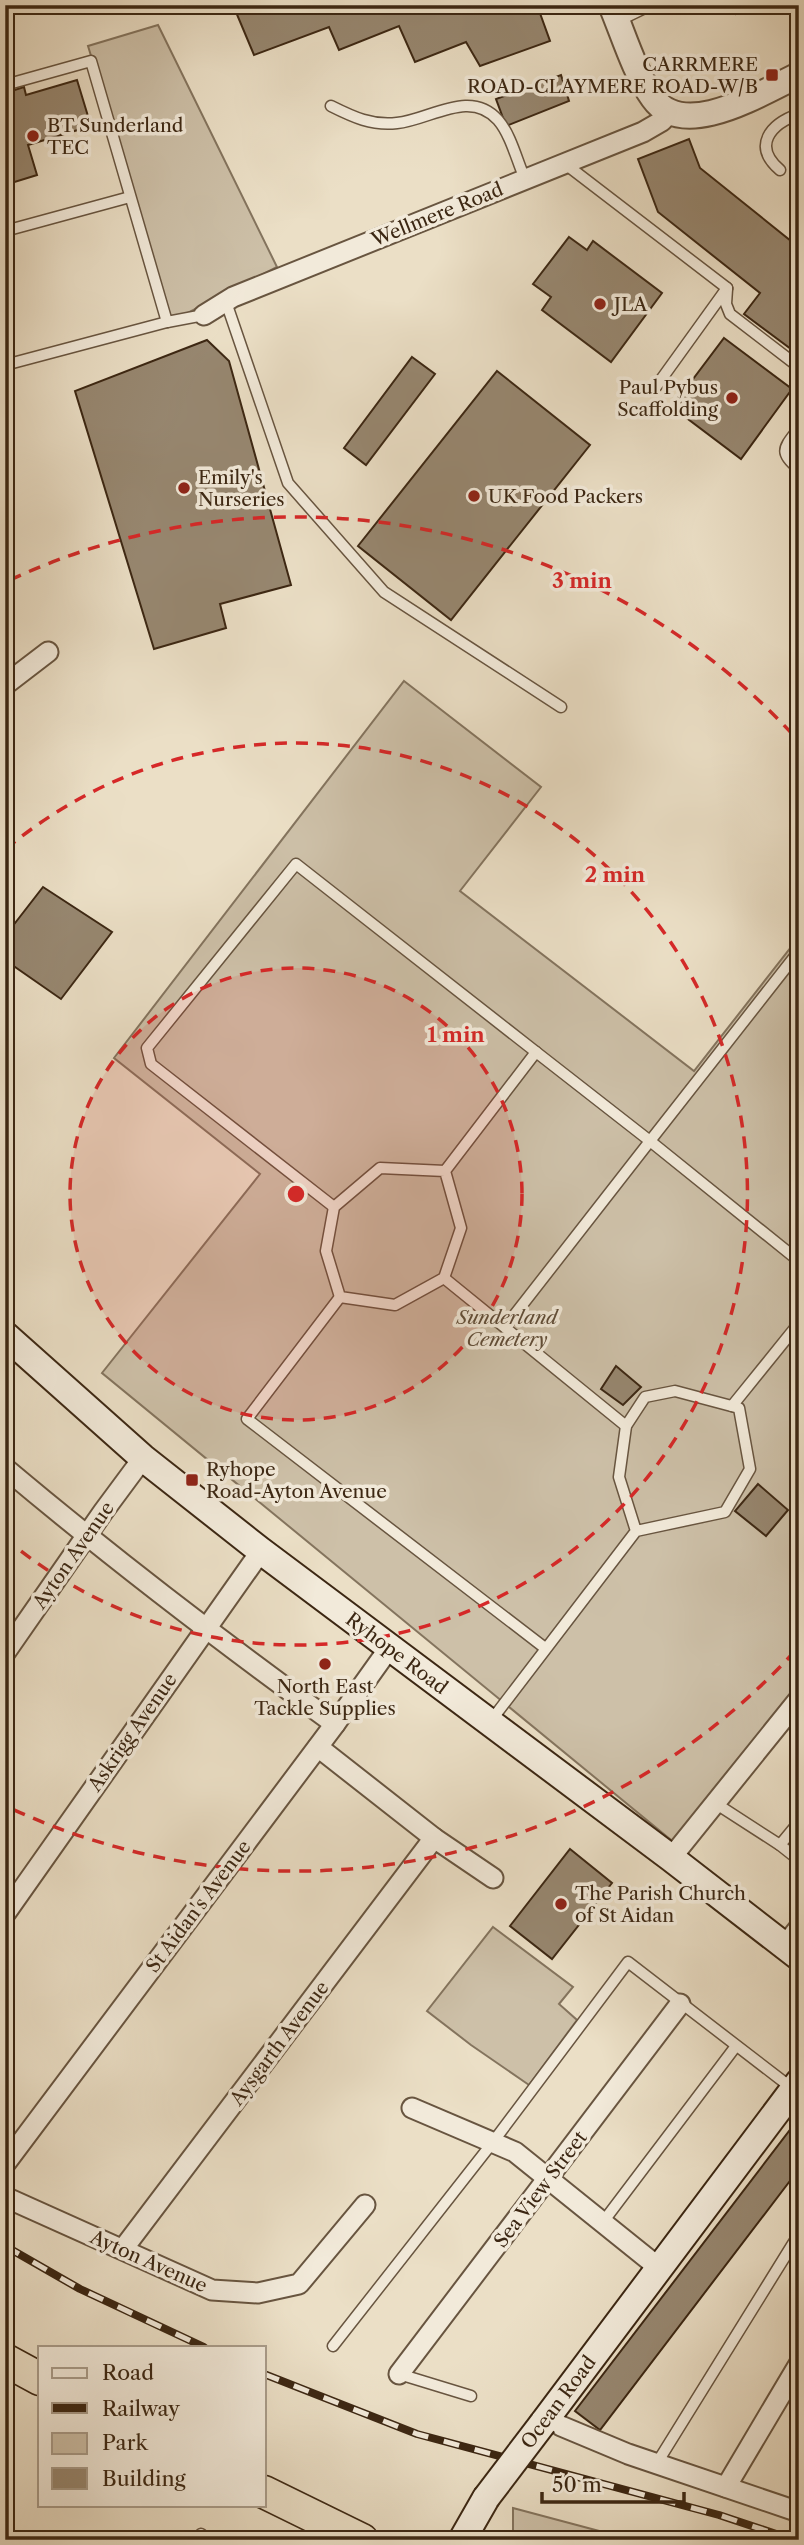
<svg xmlns="http://www.w3.org/2000/svg" width="804" height="2545" viewBox="0 0 804 2545" font-family="'Libre Caslon Text',serif">
	<rect width="100%" height="100%" fill="#ebdfc6"/>
	<filter id="stains"><feTurbulence type="fractalNoise" baseFrequency=".00286" numOctaves="4"/><feColorMatrix values="0 0 0 0 .2 0 0 0 0 .09 0 0 0 0 .02 0 0 0 .5 -.17"/></filter>
	<radialGradient id="worn" r=".72"><stop offset=".6" stop-color="#630" stop-opacity="0"/><stop offset="1" stop-color="#630" stop-opacity=".3"/></radialGradient>
	<!-- green -->
	<g fill="#cdc0a8" stroke="#84745e" stroke-width="2">
		<polygon points="158,25 277,267 172,321 88,46"/>
		<polygon points="404,681 541,787 460,891 694,1071 799,937 799,1690 676,1844 102,1373 260,1174 114,1058"/>
		<polygon points="493,1927 573,1987 559,2004 577,2020 529,2085 471,2045 427,2011"/>
		<polygon points="513,2508 633,2540 513,2540"/>
	</g>
	<!-- building -->
	<g fill="#978770" stroke="#3c2713" stroke-width="2">
		<polygon points="233,5 537,5 550,41 480,66 466,42 415,62 399,26 339,50 329,27 254,55"/>
		<polygon points="732,5 758,5 736,14"/>
		<polygon points="561,75 569,101 506,126 496,99"/>
		<polygon points="77,80 91,126 28,145 37,175 5,185 5,93 24,87 26,95"/>
		<polygon points="689,139 700,168 796,245 799,241 799,355 744,314 760,293 658,212 638,159"/>
		<polygon points="569,237 587,250 593,241 662,293 611,362 542,310 551,297 533,284"/>
		<polygon points="724,338 792,389 741,459 672,407"/>
		<polygon points="207,340 229,361 291,585 220,604 226,628 154,649 75,391"/>
		<polygon points="412,357 435,374 366,465 344,448"/>
		<polygon points="497,371 590,445 451,620 358,546"/>
		<polygon points="43,887 112,932 61,999 5,960 5,936"/>
		<polygon points="616,1366 641,1387 623,1405 601,1389"/>
		<polygon points="758,1484 788,1510 766,1536 735,1511"/>
		<polygon points="570,1849 612,1883 552,1959 510,1926"/>
		<polygon points="799,2118 799,2169 600,2430 575,2411"/>
	</g>
	<g fill="none" stroke-linecap="round" stroke-linejoin="round">
		<!-- service casing -->
		<g stroke="#685540" stroke-width="13">
			<g id="service">
				<polyline points="618,21 651,5"/>
				<polyline points="5,85 91,61 167,322"/>
				<path d="M331,106C353,117 372,126 397,123C430,120 470,88 498,120C511,135 517,161 525,179"/>
				<polyline points="564,163 727,288"/>
				<path d="M780,170C752,146 770,124 799,114"/>
				<polyline points="5,231 130,197"/>
				<polyline points="727,289 726,304 730,314 799,367"/>
				<polyline points="226,302 288,483 384,592 561,707"/>
				<polyline points="5,365 167,322 204,315"/>
				<polyline points="655,388 727,288"/>
				<path d="M799,428C785,447 777,452 799,469"/>
				<polyline points="799,951 650,1141 799,1261"/>
				<polyline points="445,1171 380,1168 334,1207 326,1251 340,1297 395,1305 444,1278 461,1228 445,1171 536,1052 650,1141 505,1327"/>
				<polyline points="334,1207 151,1064 147,1048 296,864 536,1052"/>
				<polyline points="444,1278 626,1426"/>
				<polyline points="340,1297 247,1419 545,1648"/>
				<polyline points="732,1406 799,1323"/>
				<polyline points="490,1722 636,1531 725,1512 750,1469 739,1408 675,1391 645,1397 626,1426 619,1477 636,1531"/>
				<polyline points="715,1803 780,1845 799,1860"/>
				<polyline points="780,1845 799,1822"/>
				<polyline points="603,2222 736,2046"/>
				<polyline points="333,2346 493,2142 628,1962 793,2089"/>
				<polyline points="399,2374 471,2396"/>
				<polyline points="657,2463 799,2234"/>
				<polyline points="201,2534 208,2540"/>
			</g>
		</g>
		<!-- minor casing -->
		<g stroke="#685540" stroke-width="23">
			<g id="minor">
				<polyline points="204,315 233,297 643,132 662,121 669,113"/>
				<polyline points="5,685 48,652"/>
				<path d="M5,1468C112,1558 222,1642 335,1724"/>
				<polyline points="5,1653 103,1512 143,1458"/>
				<polyline points="318,1747 434,1838 493,1878"/>
				<polyline points="671,1858 799,1699"/>
				<polyline points="5,1914 261,1551"/>
				<polyline points="784,1947 799,1928"/>
				<polyline points="412,2108 515,2152 658,2267"/>
				<polyline points="5,2164 335,1724 390,1647"/>
				<polyline points="5,2197 212,2290 258,2293 299,2284 365,2205"/>
				<polyline points="123,2249 434,1838"/>
				<polyline points="399,2374 680,2004"/>
				<polyline points="561,2426 628,2454 799,2512"/>
				<polyline points="726,2487 799,2364"/>
			</g>
		</g>
		<!-- tertiary casing -->
		<g stroke="#685540" stroke-width="28">
			<path id="tertiary" d="M611,5C624,36 634,71 653,98C684,142 762,92 799,75"/>
		</g>
		<!-- secondary casing -->
		<g stroke="#3c2713" stroke-width="30">
			<g id="secondary">
				<polyline points="5,1335 143,1458 261,1551 671,1858 799,1957"/>
				<polyline points="543,2423 799,2082"/>
				<polyline points="462,2540 486,2498"/>
			</g>
		</g>
		<!-- trunk casing -->
		<g stroke="#3c2713" stroke-width="35">
			<g id="trunk">
				<polyline points="5,2360 40,2379"/>
				<polyline points="264,2492 362,2540"/>
			</g>
		</g>
		<!-- service -->
		<use href="#service" stroke="#f2eada" stroke-width="10"/>
		<!-- minor -->
		<use href="#minor" stroke="#f2eada" stroke-width="19"/>
		<!-- tertiary -->
		<use href="#tertiary" stroke="#f2eada" stroke-width="24"/>
		<!-- secondary -->
		<use href="#secondary" stroke="#f2eada" stroke-width="26"/>
		<!-- trunk -->
		<use href="#trunk" stroke="#ebdfc6" stroke-width="32"/>
		<!-- rail casing -->
		<g stroke="#3c2713" stroke-width="8">
			<g id="rail">
				<polyline points="5,2246 80,2289 204,2347"/>
				<polyline points="264,2374 417,2434 719,2515 794,2540"/>
			</g>
		</g>
		<!-- rail -->
		<use href="#rail" stroke="#f2eada" stroke-width="5" stroke-dasharray="16" stroke-linecap="butt"/>
		<!-- secondary-bridge casing -->
		<g stroke="#3c2713" stroke-width="30" stroke-linecap="butt">
			<polyline id="secondary-bridge" points="486,2498 543,2423"/>
		</g>
		<!-- secondary-bridge -->
		<use href="#secondary-bridge" stroke="#f2eada" stroke-width="26"/>
	</g>
	<!-- distance rings -->
	<circle cx="296" cy="1194" r="226" fill="#d62828" fill-opacity=".12"/>
	<g fill="none" stroke="#d62828" stroke-width="3.5" stroke-dasharray="12 9">
		<circle cx="296" cy="1194" r="226"/>
		<path d="M6 849A451 451 0 1 1 6 1539"/>
		<path d="M795 1651A677 677 0 0 1 10 1808M10 580A677 677 0 0 1 795 737"/>
	</g>
	<!-- markers -->
	<g fill="#8f2418" stroke="#f2eada" stroke-width="2.5">
		<rect x="765" y="68" width="14" height="14" rx="3.5"/>
		<circle cx="33" cy="136" r="7"/>
		<circle cx="600" cy="304" r="7"/>
		<circle cx="732" cy="398" r="7"/>
		<circle cx="184" cy="488" r="7"/>
		<circle cx="474" cy="496" r="7"/>
		<rect x="185" y="1473" width="14" height="14" rx="3.5"/>
		<circle cx="325" cy="1664" r="7"/>
		<circle cx="561" cy="1904" r="7"/>
	</g>
	<g text-anchor="middle" stroke-width="7" stroke-linejoin="round" paint-order="stroke">
		<!-- poi labels -->
		<g font-size="19" fill="#3c2713" stroke="#f2eada" text-anchor="start">
			<text x="758" y="71" text-anchor="end">CARRMERE<tspan x="758" dy="22">ROAD-CLAYMERE ROAD-W/B</tspan></text>
			<text x="47" y="132">BT Sunderland<tspan x="47" dy="22">TEC</tspan></text>
			<text x="614" y="311">JLA</text>
			<text x="718" y="394" text-anchor="end">Paul Pybus<tspan x="718" dy="22">Scaffolding</tspan></text>
			<text x="198" y="484">Emily's<tspan x="198" dy="22">Nurseries</tspan></text>
			<text x="488" y="503">UK Food Packers</text>
			<text x="206" y="1476">Ryhope<tspan x="206" dy="22">Road-Ayton Avenue</tspan></text>
			<text x="325" y="1693" text-anchor="middle">North East<tspan x="325" dy="22">Tackle Supplies</tspan></text>
			<text x="575" y="1900">The Parish Church<tspan x="575" dy="22">of St Aidan</tspan></text>
		</g>
		<!-- street labels -->
		<g font-size="19" fill="#3c2713" stroke="#f2eada">
			<text transform="translate(437 214) rotate(-22)" y="7">Wellmere Road</text>
			<text transform="translate(73 1555) rotate(-55)" y="7">Ayton Avenue</text>
			<text transform="translate(397 1653) rotate(37)" y="7">Ryhope Road</text>
			<text transform="translate(132 1732) rotate(-55)" y="7">Askrigg Avenue</text>
			<text transform="translate(198 1906) rotate(-53)" y="7">St Aidan's Avenue</text>
			<text transform="translate(279 2043) rotate(-53)" y="7">Aysgarth Avenue</text>
			<text transform="translate(540 2189) rotate(-53)" y="7">Sea View Street</text>
			<text transform="translate(149 2261) rotate(24)" y="7">Ayton Avenue</text>
			<text transform="translate(558 2402) rotate(-53)" y="7">Ocean Road</text>
		</g>
		<!-- park labels -->
		<g font-size="19" font-style="italic" fill="#604d38" stroke="#f2eada">
			<text x="507" y="1324">Sunderland<tspan x="507" dy="22">Cemetery</tspan></text>
		</g>
	</g>
	<circle cx="296" cy="1194" r="10" fill="#d62828" stroke="#f2eada" stroke-width="3.5"/>
	<g font-size="21" text-anchor="middle" font-weight="bold" fill="#d62828" stroke="#f2eada" stroke-width="7" stroke-linejoin="round" paint-order="stroke">
		<text x="582" y="588">3 min</text>
		<text x="615" y="882">2 min</text>
		<text x="456" y="1042">1 min</text>
	</g>
	<!-- margin -->
	<rect width="804" height="2545" fill="none" stroke="#ebdfc6" stroke-width="28"/>
	<rect x="7" y="7" width="790" height="2531" fill="none" stroke="#3c2713" stroke-width="3.5"/>
	<rect x="14" y="14" width="776" height="2517" fill="none" stroke="#3c2713" stroke-width="2"/>
	<!-- legend -->
	<rect x="38" y="2346" width="228" height="161" fill="#f2eada" stroke="#a99c8a" stroke-width="2"/>
	<rect x="52" y="2368" width="35" height="10" fill="#f2eada" stroke="#a99c8a" stroke-width="2"/>
	<text x="102" y="2380" font-size="21" fill="#3c2713">Road</text>
	<rect x="52" y="2403" width="35" height="10" fill="#3c2713" stroke="#a99c8a" stroke-width="2"/>
	<text x="102" y="2416" font-size="21" fill="#3c2713">Railway</text>
	<rect x="52" y="2433" width="35" height="21" fill="#cdc0a8" stroke="#a99c8a" stroke-width="2"/>
	<text x="102" y="2450" font-size="21" fill="#3c2713">Park</text>
	<rect x="52" y="2468" width="35" height="21" fill="#978770" stroke="#a99c8a" stroke-width="2"/>
	<text x="102" y="2486" font-size="21" fill="#3c2713">Building</text>
	<!-- scale -->
	<path d="M542 2492v10h142v-10" fill="none" stroke="#3c2713" stroke-width="3.5"/>
	<text x="552" y="2492" font-size="21" fill="#3c2713" stroke="#f2eada" stroke-width="5" paint-order="stroke">50 m</text>
	<rect width="100%" height="100%" filter="url(#stains)"/>
	<rect width="100%" height="100%" fill="url(#worn)"/>
</svg>
